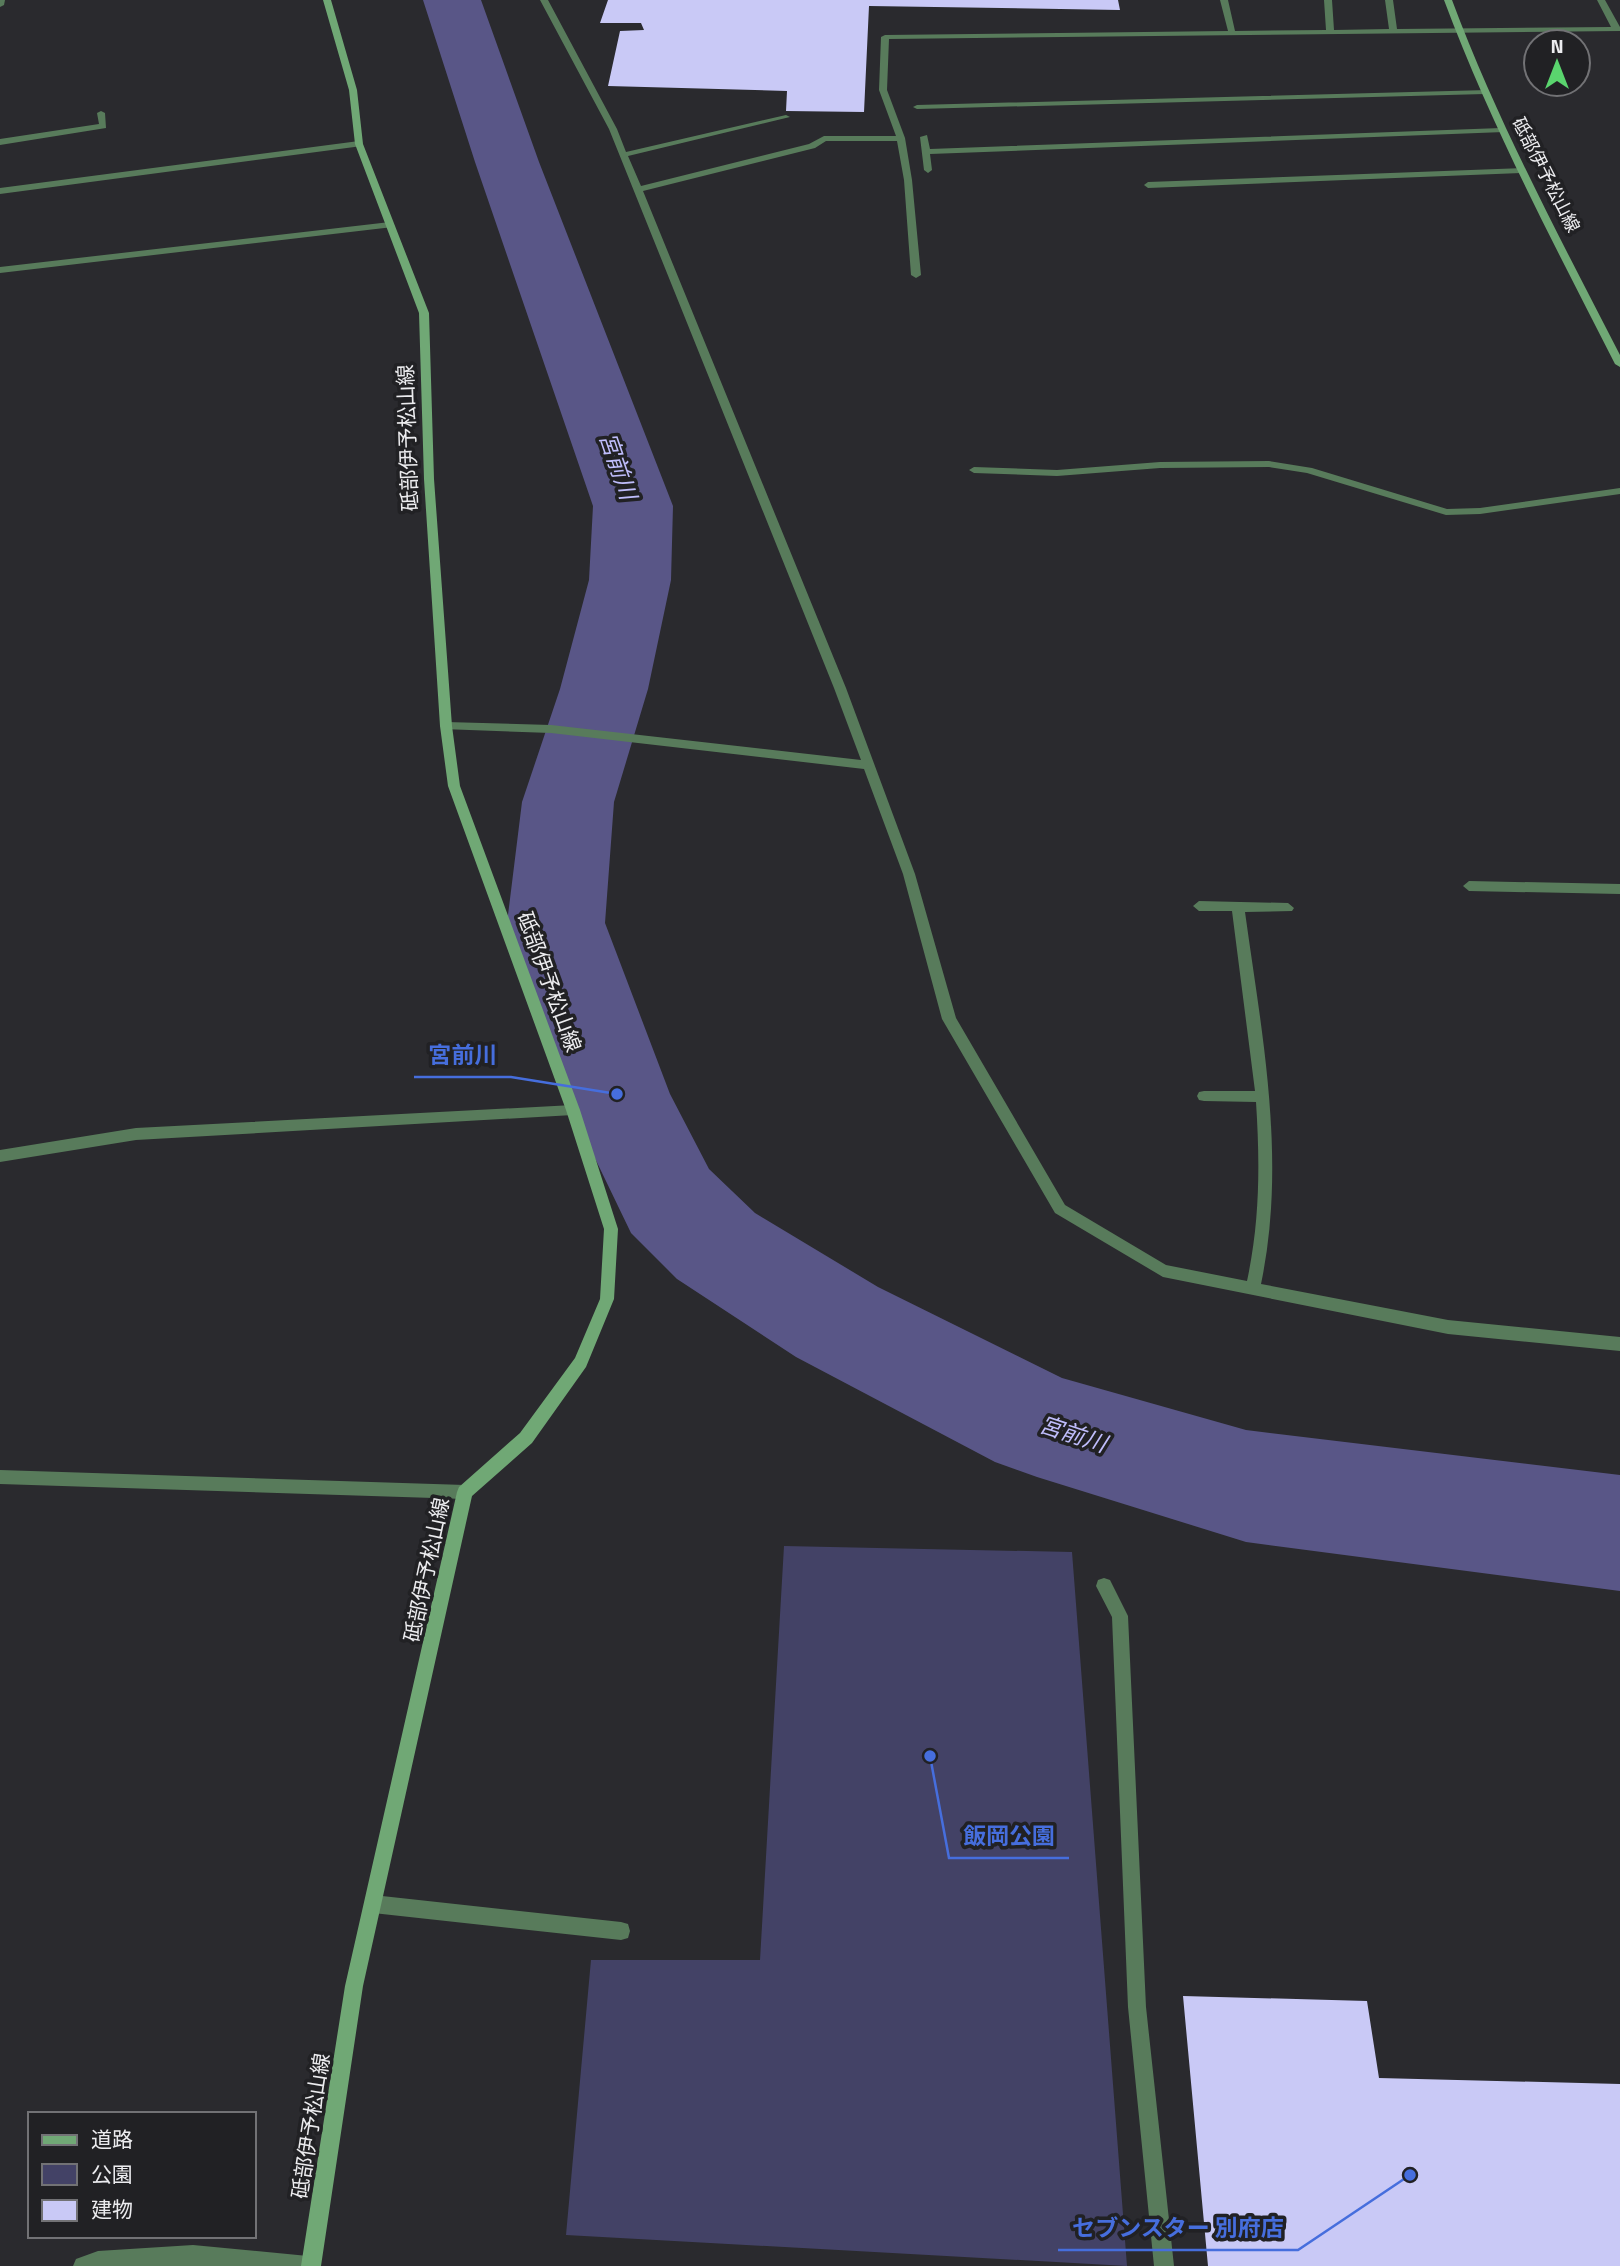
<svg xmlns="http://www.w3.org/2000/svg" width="1620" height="2266" viewBox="0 0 1620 2266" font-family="'Titillium Web','Noto Sans JP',sans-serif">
	<rect width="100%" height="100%" fill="#2a2a2e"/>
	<!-- green -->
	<polygon fill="#434266" points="784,1546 1072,1552 1127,2266 566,2235 591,1960 760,1960"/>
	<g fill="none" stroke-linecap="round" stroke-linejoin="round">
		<!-- river -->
		<polygon fill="#595687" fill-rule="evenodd" points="423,0 481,0 539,162 673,506 671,580 648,689 614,802 605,923 670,1094 709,1169 755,1213 878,1287 1062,1378 1246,1430 1620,1475 1620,1591 1246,1542 1037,1477 995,1462 796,1357 677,1279 631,1233 564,1094 507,923 522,802 560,689 589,580 593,506 475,162"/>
	</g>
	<!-- building -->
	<g fill="#c9c9f6">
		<polygon points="608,0 1118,0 1120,10 869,6 864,112 786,111 787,91 608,86 620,31 644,30 641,23 600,23"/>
		<polygon points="1183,1996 1367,2001 1379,2078 1620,2084 1620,2266 1208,2266"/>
	</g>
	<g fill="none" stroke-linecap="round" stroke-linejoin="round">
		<!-- minor -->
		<g fill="#587b5b" fill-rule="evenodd">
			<polygon points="0,0 5,0 4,5 0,7"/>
			<path d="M540,0H548L617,129L626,152L786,115L790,117L628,156L641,186L809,144L824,136H896L879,90L881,37L885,35L1228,31L1220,0H1228L1235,31L1326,30L1324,0H1332L1334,30L1389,29L1385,0H1393L1397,29L1611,27L1597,0H1605L1620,27V31L889,39L887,90L905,138L912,180L921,275L916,278L911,275L904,180L897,141H826L815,148L643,191L846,688L915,874L956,1018L1065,1205L1166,1265L1247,1281C1260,1221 1260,1163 1256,1102L1204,1101L1199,1100L1197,1096L1199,1092L1204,1091H1255L1232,911H1199L1193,906L1199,901L1288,903L1294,908L1292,911L1245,912C1262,1035 1287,1160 1261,1284L1448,1320L1620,1337V1351L1448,1334L1163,1277L1055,1213L942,1019L903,874L864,769L551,733L442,729L440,726L446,722L551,725L861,760L834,688L609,129Z"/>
			<polygon points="1488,90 1488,94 1485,94 917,109 913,107 917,105"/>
			<polygon points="101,111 105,113 106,128 0,145 0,139 99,124 97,113"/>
			<polygon points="1501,128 1505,130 1504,132 930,154 932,170 928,173 924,170 920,137 927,135 930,149"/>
			<polygon points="359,141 362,142 362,146 0,194 0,188"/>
			<polygon points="1524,168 1525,170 1521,173 1148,188 1144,185 1148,182"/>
			<polygon points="390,222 394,225 393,227 0,273 0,267"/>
			<polygon points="1269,461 1312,468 1447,509 1480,508 1620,488 1620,494 1480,514 1446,515 1307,473 1269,467 1160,468 1057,476 974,473 969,470 974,467 1057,470 1160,462"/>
			<polygon points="1469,881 1620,884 1620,894 1469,891 1463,886"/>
			<polygon points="573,1105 578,1106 580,1110 578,1114 573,1115 136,1140 0,1162 0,1150 136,1128"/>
			<polygon points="0,1470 465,1485 471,1487 473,1492 471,1497 465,1499 0,1484"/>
			<polygon points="1104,1578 1110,1580 1128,1616 1146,2007 1174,2266 1154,2266 1128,2007 1112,1617 1096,1586 1098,1580"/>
			<polygon points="373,1895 621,1922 628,1924 630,1931 628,1938 621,1940 373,1913 367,1910 364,1904 367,1898"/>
			<polygon points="193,2245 308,2256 315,2259 318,2266 73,2266 76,2259 98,2251"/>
		</g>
		<!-- secondary -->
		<g fill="#70a875" fill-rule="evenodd">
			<polygon points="323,0 331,0 357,90 363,144 429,313 434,479 452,726 460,786 580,1110 618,1229 614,1299 586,1367 532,1443 472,1496 363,1986 321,2266 301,2266 345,1986 457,1492 459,1487 520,1433 575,1358 600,1299 604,1229 566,1110 448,786 440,726 424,479 419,313 355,144 349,90"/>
			<path d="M1444,0H1452C1498,123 1560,238 1620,355V367L1615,364C1554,244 1491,126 1444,0Z"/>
		</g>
	</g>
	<g text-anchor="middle" stroke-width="7" stroke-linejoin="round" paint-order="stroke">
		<!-- far-street labels -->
		<g font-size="18" fill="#ececef" stroke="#212124">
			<text transform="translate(1546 175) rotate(63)" y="6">砥部伊予松山線</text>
		</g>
		<!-- street labels -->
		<g font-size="21" fill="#ececef" stroke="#212124">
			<text transform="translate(408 438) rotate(-92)" y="7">砥部伊予松山線</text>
			<text transform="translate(549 982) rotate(70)" y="7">砥部伊予松山線</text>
			<text transform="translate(427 1570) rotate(-78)" y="7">砥部伊予松山線</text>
			<text transform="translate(311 2126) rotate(-81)" y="7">砥部伊予松山線</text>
		</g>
		<!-- water labels -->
		<g font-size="23" font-style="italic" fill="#bfbdfb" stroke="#212124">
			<text transform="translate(618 466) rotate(71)" y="8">宮前川</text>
			<text transform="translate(1073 1434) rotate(18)" y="8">宮前川</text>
		</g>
	</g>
	<!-- callouts -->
	<path fill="none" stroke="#466edd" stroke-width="2.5" d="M617 1094L511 1077H414M930 1756L949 1858H1069M1410 2175L1298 2250H1058"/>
	<g fill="#466edd" stroke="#212124" stroke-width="2.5">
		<circle cx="617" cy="1094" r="7"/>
		<circle cx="930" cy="1756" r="7"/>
		<circle cx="1410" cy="2175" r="7"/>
	</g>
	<g font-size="23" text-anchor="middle" font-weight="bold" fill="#466edd" stroke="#212124" stroke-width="7" stroke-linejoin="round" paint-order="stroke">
		<text x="463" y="1063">宮前川</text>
		<text x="1009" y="1844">飯岡公園</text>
		<text x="1178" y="2236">セブンスター 別府店</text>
	</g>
	<!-- legend -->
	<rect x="28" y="2112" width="228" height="126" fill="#212124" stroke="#727275" stroke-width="2"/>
	<rect x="42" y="2135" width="35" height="10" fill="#70a875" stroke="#727275" stroke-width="2"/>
	<text x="91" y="2147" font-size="21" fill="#ececef">道路</text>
	<rect x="42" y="2164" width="35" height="21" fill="#434266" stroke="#727275" stroke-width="2"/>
	<text x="91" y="2182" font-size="21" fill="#ececef">公園</text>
	<rect x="42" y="2200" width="35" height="21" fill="#c9c9f6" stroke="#727275" stroke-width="2"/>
	<text x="91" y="2217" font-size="21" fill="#ececef">建物</text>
	<!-- north arrow -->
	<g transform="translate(1557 63)"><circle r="33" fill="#212124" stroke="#727275" stroke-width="2"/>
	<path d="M0-5L12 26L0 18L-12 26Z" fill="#5ad56e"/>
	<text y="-10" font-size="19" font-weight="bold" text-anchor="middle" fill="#ececef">N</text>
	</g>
</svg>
